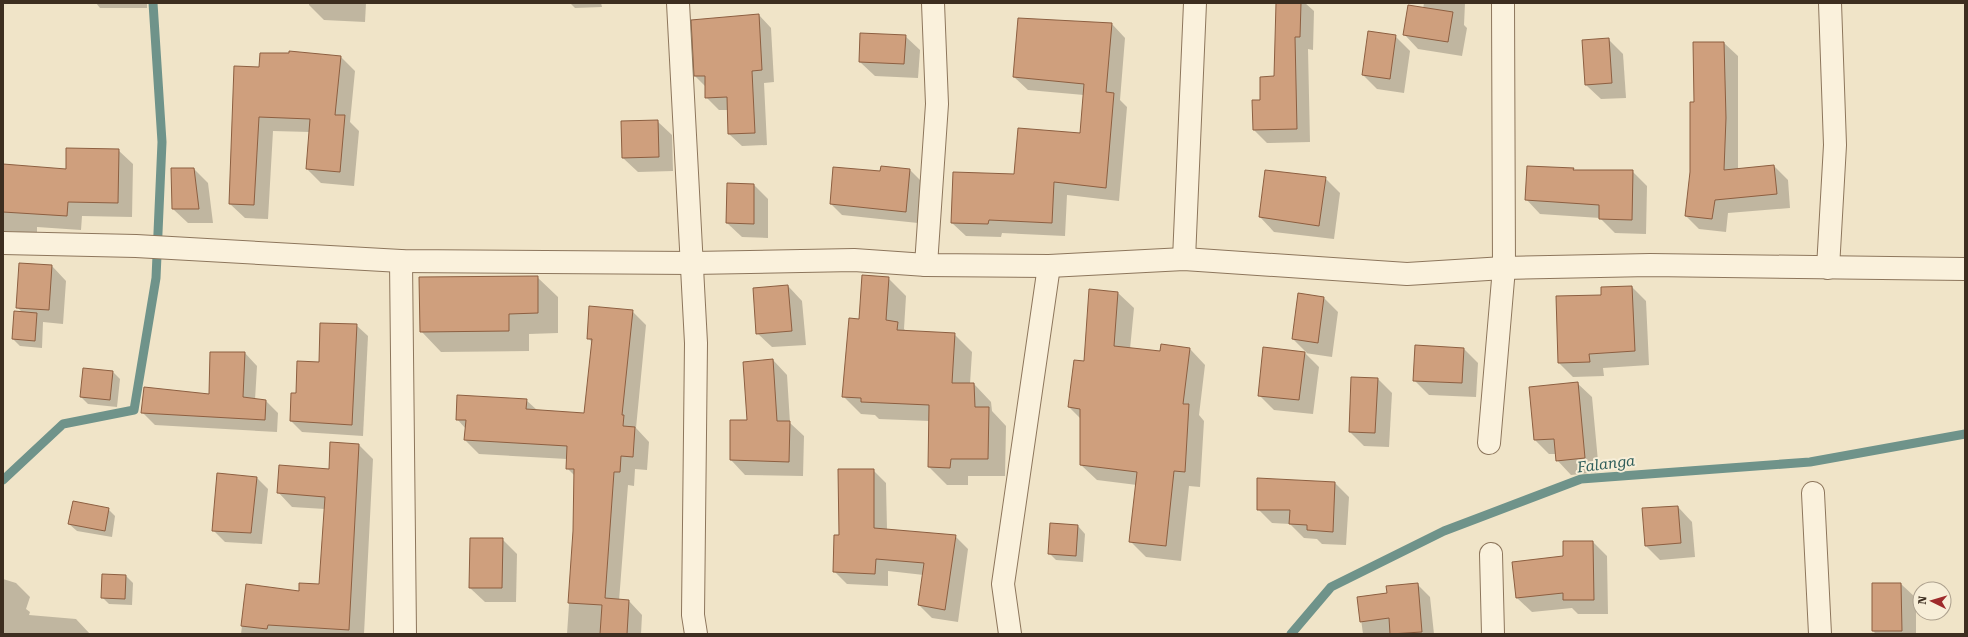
<svg xmlns="http://www.w3.org/2000/svg" width="1968" height="637" viewBox="0 0 1968 637" font-family="'Roboto Serif',serif">
	<rect width="100%" height="100%" fill="#f0e4c8"/>
	<!-- shadow -->
	<g fill="#0003">
		<polygon points="96,3 147,3 147,8 100,8"/>
		<polygon points="309,3 366,3 365,22 324,20 309,5"/>
		<polygon points="570,3 601,3 602,7 575,8"/>
		<polygon points="1277,3 1305,3 1314,11 1313,50 1308,49 1310,142 1267,143 1254,130 1261,101 1275,77"/>
		<polygon points="1424,3 1465,3 1464,25 1467,28 1462,56 1418,49 1404,34 1423,9"/>
		<polygon points="759,15 771,28 774,82 764,83 767,145 742,146 729,134 728,110 719,110 706,97 706,87 695,76"/>
		<polygon points="1112,24 1125,38 1120,100 1127,107 1119,201 1067,195 1065,236 1002,233 1001,237 966,236 952,223 1015,175 1081,135 1084,95 1028,90 1014,77"/>
		<polygon points="905,36 920,50 918,78 875,76 860,62"/>
		<polygon points="1395,36 1410,51 1404,93 1377,89 1363,75"/>
		<polygon points="1608,39 1623,54 1626,98 1601,99 1586,85"/>
		<polygon points="1694,43 1724,43 1738,56 1738,169 1774,166 1788,180 1790,208 1728,213 1726,232 1699,229 1686,216 1691,172 1695,103"/>
		<polygon points="290,52 341,57 355,71 350,122 359,131 354,186 321,183 307,169 310,132 273,131 268,219 245,218 230,204 260,68 290,54"/>
		<polygon points="657,121 672,135 673,171 638,172 623,158"/>
		<polygon points="118,150 133,164 132,217 82,216 81,230 37,227 37,233 3,231 3,165 67,170"/>
		<polygon points="194,169 208,183 213,223 188,223 173,209"/>
		<polygon points="1573,169 1575,171 1632,171 1647,186 1646,234 1615,233 1600,218 1540,214 1526,199"/>
		<polygon points="910,170 921,181 918,223 842,215 831,204 881,172"/>
		<polygon points="1325,178 1340,193 1334,239 1274,232 1260,217"/>
		<polygon points="754,185 768,199 768,238 742,237 727,223"/>
		<polygon points="52,266 66,281 63,324 43,322 42,348 20,346 13,339 23,313 17,307"/>
		<polygon points="537,277 558,297 558,333 529,334 529,351 441,352 421,331"/>
		<polygon points="888,278 906,296 904,329 907,332 954,334 972,352 970,384 974,384 991,402 992,411 1006,426 1005,476 968,476 968,485 947,485 929,467 930,421 879,419 875,415 861,414 843,396 859,320"/>
		<polygon points="788,286 802,301 806,345 772,347 757,333"/>
		<polygon points="1632,287 1646,301 1649,365 1603,368 1604,376 1573,377 1559,363 1602,296"/>
		<polygon points="1090,291 1118,293 1134,308 1130,349 1161,352 1190,349 1205,365 1199,415 1204,421 1200,487 1189,486 1181,561 1146,557 1130,541 1137,485 1097,480 1081,465 1081,419 1069,407 1085,363"/>
		<polygon points="1324,298 1338,312 1332,357 1305,353 1319,367 1313,414 1274,410 1259,395 1264,348 1307,353 1293,339"/>
		<polygon points="632,311 646,325 636,428 649,442 647,470 635,469 634,486 628,485 619,601 629,601 642,615 641,634 567,634 574,531 575,476 567,468 567,459 479,454 465,440 466,429 457,419 526,400 537,410 585,414 593,343 588,338"/>
		<polygon points="356,325 368,336 363,436 302,432 291,421 297,394 320,363"/>
		<polygon points="1416,346 1464,349 1478,363 1476,397 1429,395 1414,380"/>
		<polygon points="245,353 257,366 255,400 266,401 278,413 277,432 155,425 142,412 210,395"/>
		<polygon points="773,360 787,375 790,423 804,436 803,476 745,475 731,460 731,421 748,421"/>
		<polygon points="113,372 120,379 117,407 88,404 81,397"/>
		<polygon points="1378,379 1392,393 1389,447 1364,446 1350,432"/>
		<polygon points="1577,383 1592,397 1599,472 1571,475 1557,460 1556,454 1549,454 1535,440"/>
		<polygon points="359,445 373,459 364,634 241,634 247,586 300,592 320,585 325,509 292,507 278,492 330,470"/>
		<polygon points="873,470 886,483 887,530 955,536 968,549 958,622 932,618 919,605 924,575 888,571 888,586 847,584 834,571"/>
		<polygon points="257,478 268,489 262,544 225,542 213,530"/>
		<polygon points="1335,483 1349,497 1346,545 1322,544 1317,539 1304,538 1290,524 1272,523 1258,509"/>
		<polygon points="1678,507 1692,522 1695,557 1660,560 1646,546"/>
		<polygon points="108,509 115,516 112,537 77,531 69,524"/>
		<polygon points="1078,526 1085,534 1083,562 1056,560 1049,553"/>
		<polygon points="502,539 517,554 516,602 485,602 470,588"/>
		<polygon points="1593,542 1607,556 1608,614 1578,614 1572,608 1532,612 1517,598 1564,557"/>
		<polygon points="103,575 126,576 133,583 132,605 109,604 102,597"/>
		<polygon points="3,579 16,583 30,597 26,609 30,612 29,615 76,619 90,634 3,634"/>
		<polygon points="1417,584 1430,597 1434,634 1363,634 1358,597 1388,593"/>
		<polygon points="1873,584 1901,584 1916,598 1916,634 1876,634 1873,631"/>
	</g>
	<g fill="none" stroke-linecap="round" stroke-linejoin="round">
		<!-- stream -->
		<g stroke="#6f938a" stroke-width="9">
			<polyline points="3,480 63,424 134,410 156,278 162,142 153,3"/>
			<polyline points="1291,634 1331,587 1444,531 1581,479 1810,462 1965,434"/>
		</g>
	</g>
	<!-- building -->
	<g fill="#cf9f7d" stroke="#8d5f41">
		<polygon points="1276,3 1301,3 1300,37 1295,37 1297,129 1253,130 1252,100 1260,100 1260,77 1274,76"/>
		<polygon points="1408,5 1453,12 1448,42 1403,35"/>
		<polygon points="759,14 762,70 752,71 755,133 728,134 727,97 705,98 705,76 694,76 691,20"/>
		<polygon points="1018,18 1112,23 1106,92 1114,93 1106,188 1054,182 1052,223 989,220 988,224 951,223 953,172 1014,174 1018,128 1080,133 1084,84 1013,77"/>
		<polygon points="1368,31 1396,35 1390,79 1362,75"/>
		<polygon points="860,33 906,35 904,64 859,62"/>
		<polygon points="1609,38 1612,83 1585,85 1582,40"/>
		<polygon points="1693,42 1724,42 1726,118 1724,170 1774,165 1777,194 1715,200 1712,219 1685,216 1690,172 1690,102 1694,102"/>
		<polygon points="289,51 341,56 335,115 345,115 340,172 306,169 310,119 259,117 254,205 229,204 234,66 259,67 260,53 289,53"/>
		<polygon points="658,120 659,157 622,158 621,121"/>
		<polygon points="66,148 119,149 118,203 68,202 67,216 3,212 3,164 66,169"/>
		<polygon points="881,166 910,169 906,212 830,204 833,167 880,171"/>
		<polygon points="1527,166 1574,168 1573,170 1633,170 1632,220 1599,219 1599,205 1525,200"/>
		<polygon points="171,168 194,168 199,209 172,209"/>
		<polygon points="1265,170 1326,177 1319,226 1259,217"/>
		<polygon points="727,183 754,184 754,224 726,223"/>
		<polygon points="19,263 52,265 49,310 16,308"/>
		<polygon points="862,275 889,277 886,320 898,322 897,330 955,333 952,383 974,383 975,407 989,407 988,459 951,459 950,468 928,467 929,405 861,402 861,398 842,397 849,318 859,319"/>
		<polygon points="538,276 538,313 509,314 509,331 420,332 419,277"/>
		<polygon points="788,285 792,331 756,334 753,288"/>
		<polygon points="1632,286 1635,351 1589,354 1590,362 1558,363 1556,296 1601,295 1601,287"/>
		<polygon points="1089,289 1118,292 1114,346 1160,351 1161,344 1190,348 1183,404 1189,404 1185,472 1174,471 1166,546 1129,542 1137,472 1080,465 1080,409 1068,407 1074,360 1084,361"/>
		<polygon points="1298,293 1324,297 1318,343 1292,339"/>
		<polygon points="589,306 633,310 622,415 624,415 623,426 635,427 633,457 621,456 620,472 614,472 605,598 629,600 627,634 600,634 602,605 568,603 573,531 574,469 566,469 567,446 464,440 466,420 456,420 457,395 527,399 526,409 584,413 592,339 587,339"/>
		<polygon points="14,311 37,313 35,341 12,339"/>
		<polygon points="320,323 357,324 352,425 290,421 291,393 296,393 297,361 319,362"/>
		<polygon points="1415,345 1464,348 1462,383 1413,381"/>
		<polygon points="1263,347 1305,352 1299,400 1258,396"/>
		<polygon points="210,352 245,352 243,397 266,400 265,420 141,413 144,387 209,394"/>
		<polygon points="773,359 777,421 790,421 789,462 730,460 730,420 747,420 743,362"/>
		<polygon points="83,368 113,371 110,400 80,397"/>
		<polygon points="1351,377 1378,378 1375,433 1349,432"/>
		<polygon points="1578,382 1585,458 1556,461 1554,439 1534,440 1529,387"/>
		<polygon points="330,442 359,444 349,630 268,625 267,629 241,626 246,584 299,591 299,583 319,584 325,497 277,493 279,465 329,469"/>
		<polygon points="838,469 874,469 874,528 956,535 945,610 918,605 924,563 876,559 875,574 833,572 834,535 839,535"/>
		<polygon points="217,473 257,477 251,533 212,531"/>
		<polygon points="1257,478 1335,482 1333,532 1307,530 1307,525 1289,524 1290,510 1257,510"/>
		<polygon points="73,501 109,508 105,531 68,524"/>
		<polygon points="1678,506 1681,543 1645,546 1642,508"/>
		<polygon points="1050,523 1078,525 1076,556 1048,554"/>
		<polygon points="470,538 503,538 502,588 469,588"/>
		<polygon points="1563,541 1593,541 1594,600 1563,600 1563,593 1516,598 1512,562 1563,556"/>
		<polygon points="102,574 126,575 125,599 101,598"/>
		<polygon points="1418,583 1422,632 1390,634 1389,618 1360,622 1357,597 1387,593 1386,586"/>
		<polygon points="1872,583 1901,583 1902,631 1872,631"/>
	</g>
	<g fill="none" stroke-linecap="round" stroke-linejoin="round">
		<!-- street casing -->
		<g stroke="#8d765c" stroke-width="24">
			<g id="street">
				<polyline points="678,3 696,343 693,615 696,634"/>
				<polyline points="3,243 136,246 401,261 692,263 854,260 926,265 1049,266 1184,259 1407,274 1504,268 1650,265 1965,269"/>
				<polyline points="1184,259 1195,3"/>
				<polyline points="401,261 405,634"/>
				<polyline points="926,265 937,104 933,3"/>
				<polyline points="1828,268 1835,145 1830,3"/>
				<polyline points="1489,443 1504,268 1503,3"/>
				<polyline points="1813,493 1820,634"/>
				<polyline points="1491,554 1493,634"/>
				<polyline points="1010,634 1003,584 1049,266"/>
			</g>
		</g>
		<!-- street -->
		<use href="#street" stroke="#faf1dc" stroke-width="22"/>
	</g>
	<g text-anchor="middle" stroke-width="4" stroke-linejoin="round" paint-order="stroke">
		<!-- water labels -->
		<g font-size="15" font-style="italic" fill="#2f5d5a" stroke="#f7eed8">
			<text transform="translate(1606 464) rotate(-7)" y="5">Falanga</text>
		</g>
	</g>
	<!-- border -->
	<rect width="1968" height="637" fill="none" stroke="#3d2e20" stroke-width="8"/>
	<!-- north arrow -->
	<g transform="translate(1932 601) rotate(275)"><circle r="19" fill="#f7eed8" stroke="#ada18e"/>
	<path d="M0-3L7 15L0 10L-7 15Z" fill="#9e2a2b"/>
	<text y="-6" font-size="11" font-weight="bold" text-anchor="middle" fill="#3d2e20">N</text>
	</g>
</svg>
